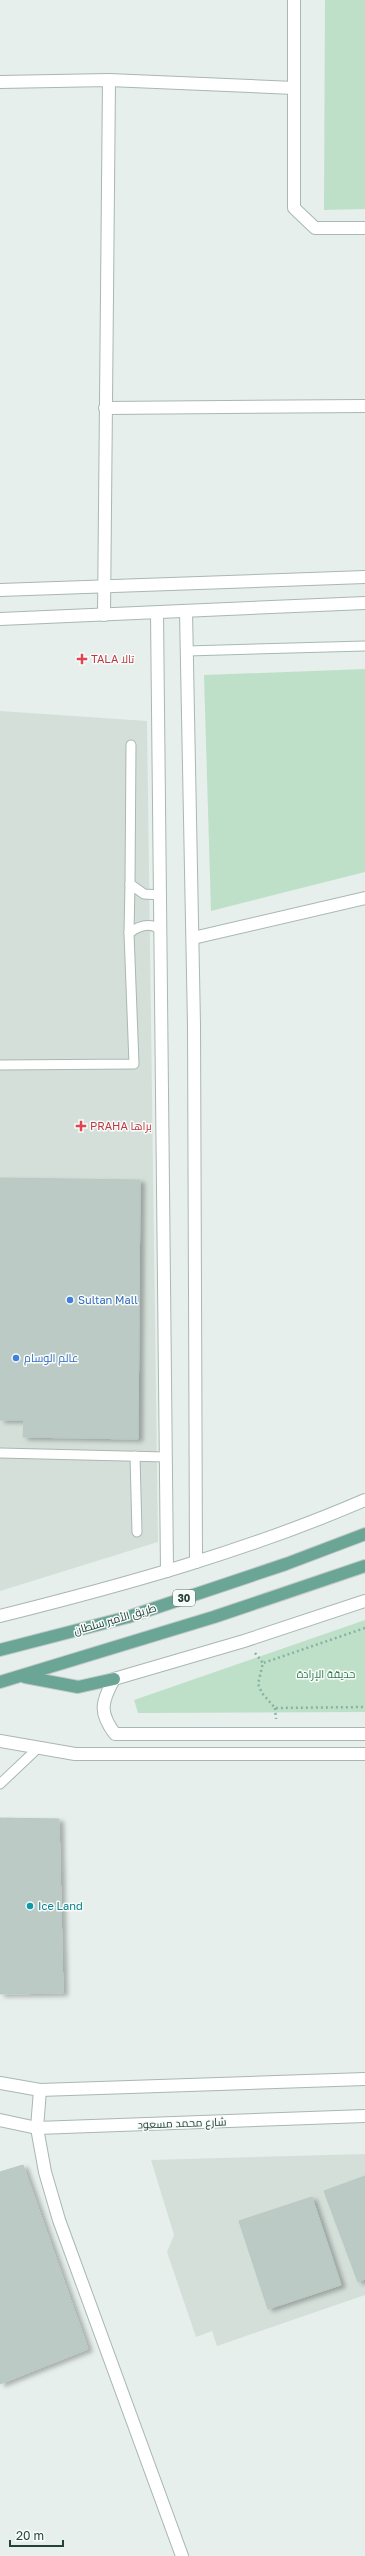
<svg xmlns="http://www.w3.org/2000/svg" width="365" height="2556" viewBox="0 0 365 2556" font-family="'Golos Text',Cairo,sans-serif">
	<defs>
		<filter id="shadow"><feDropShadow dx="4.5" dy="2.5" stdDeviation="2" flood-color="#0004"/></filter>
	</defs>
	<rect width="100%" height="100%" fill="#e6efeb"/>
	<!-- built -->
	<g fill="#d4dfda">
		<polygon points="0,711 147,721 158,1542 0,1591"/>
		<polygon points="365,2154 365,2295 217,2346 212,2331 196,2337 167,2252 174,2235 151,2160"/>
	</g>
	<!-- green -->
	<g fill="#bfe0c8">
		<polygon points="325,0 365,0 365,209 324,210"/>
		<polygon points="365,669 365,872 211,911 204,675"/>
		<polygon points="365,1620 365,1712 138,1713 134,1700"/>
	</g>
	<!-- building -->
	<g fill="#bbcac4" stroke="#b8c9c2" filter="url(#shadow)">
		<polygon points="0,1178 140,1180 138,1439 23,1437 24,1420 0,1420"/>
		<polygon points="0,1818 59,1819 63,1993 0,1994"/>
		<polygon points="23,2165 88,2349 0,2384 0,2172"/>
		<polygon points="365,2176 365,2279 358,2282 324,2191"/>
		<polygon points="312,2197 341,2285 268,2309 239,2221"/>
	</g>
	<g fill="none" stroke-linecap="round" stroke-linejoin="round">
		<!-- service casing -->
		<g stroke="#a8b8b2" stroke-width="11">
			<g id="service">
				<polyline points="187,651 365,646"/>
				<polyline points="130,884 131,745"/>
				<path d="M161,895L144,894L130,884L129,933C140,925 150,922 161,930"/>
				<polyline points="0,1065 134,1064 129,933"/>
				<polyline points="0,1453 166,1457"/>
				<polyline points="135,1456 137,1532"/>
				<polyline points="0,1784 37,1749"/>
			</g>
		</g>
		<!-- minor casing -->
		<g stroke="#a8b8b2" stroke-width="14">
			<g id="minor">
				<polyline points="294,0 294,208 315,228 365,228"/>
				<polyline points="0,82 109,80 294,88"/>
				<polyline points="105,408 365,406"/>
				<polyline points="0,590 365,577"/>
				<polyline points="186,611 194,1025 196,1562"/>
				<polyline points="157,613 167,1571"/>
				<polyline points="104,615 109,80"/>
				<polyline points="0,619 365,603"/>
				<polyline points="193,938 365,898"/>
				<path d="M365,1601L244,1641L114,1679C102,1701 98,1712 115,1734H365"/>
				<path d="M0,1616C124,1585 247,1551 365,1500"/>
				<polyline points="0,1741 75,1754 365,1754"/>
				<polyline points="0,2083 40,2090 365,2079"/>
				<polyline points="40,2090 37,2128 45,2172 59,2220 182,2556"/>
				<polyline points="0,2120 37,2128 365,2116"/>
			</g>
		</g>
		<!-- primary casing -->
		<g stroke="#c2cac8" stroke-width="14">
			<g id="primary">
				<polyline points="0,1650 128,1617 286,1564 365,1534"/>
				<polyline points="25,1677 78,1687 114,1679"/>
				<polyline points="0,1682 214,1617 365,1566"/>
			</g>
		</g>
		<!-- path -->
		<g stroke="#86b3a5" stroke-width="2.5" stroke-dasharray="2 3" stroke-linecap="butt">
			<polyline points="365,1628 263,1663 258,1684 262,1693 275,1708 365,1707"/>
			<polyline points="255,1653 263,1663"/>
			<polyline points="275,1708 276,1719"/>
		</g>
		<!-- service -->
		<use href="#service" stroke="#fff" stroke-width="9"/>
		<!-- minor -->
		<use href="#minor" stroke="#fff" stroke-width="12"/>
		<!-- primary -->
		<use href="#primary" stroke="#6aa596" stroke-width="12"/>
	</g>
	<!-- markers -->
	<g fill="#e0444e" stroke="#f7fbf9" stroke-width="1.5">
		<path d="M80 653h4v4h4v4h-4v4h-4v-4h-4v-4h4z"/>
		<path d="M79 1120h4v4h4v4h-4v4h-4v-4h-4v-4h4z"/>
	</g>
	<g fill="#3f7fe0" stroke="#f7fbf9" stroke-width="1.5">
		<circle cx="70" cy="1300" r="4"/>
		<circle cx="16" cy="1358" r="4"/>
	</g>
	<circle fill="#0f9aa8" stroke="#f7fbf9" stroke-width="1.5" cx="30" cy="1906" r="4"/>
	<g text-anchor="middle" stroke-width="3" stroke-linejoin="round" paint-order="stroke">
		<!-- shield labels -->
		<rect fill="#f7fbf9" stroke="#637a73" stroke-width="1" x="173" y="1590" width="22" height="16" rx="3"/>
		<g font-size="10" font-weight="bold" fill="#24423a">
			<text x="184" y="1602">30</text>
		</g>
		<!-- health labels -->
		<g font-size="11" fill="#be3a42" stroke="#f7fbf9" text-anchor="start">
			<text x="91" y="663">TALA تالا</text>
			<text x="90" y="1130">PRAHA براها</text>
		</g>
		<!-- shop labels -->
		<g font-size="11" fill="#366cbe" stroke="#f7fbf9" text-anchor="start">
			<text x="78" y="1304">Sultan Mall</text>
			<text x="24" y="1362">عالم الوسام</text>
		</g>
		<!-- street labels -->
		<g font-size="11" fill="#24423a" stroke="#f7fbf9">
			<text transform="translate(115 1619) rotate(-16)" y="4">طريق الأمير سلطان</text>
			<text transform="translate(182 2123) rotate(-2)" y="4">شارع محمد مسعود</text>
		</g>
		<!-- park labels -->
		<g font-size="11" fill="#2d7a4b" stroke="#f7fbf9">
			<text x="326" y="1678">حديقة الإرادة</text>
		</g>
		<!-- culture labels -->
		<g font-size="11" fill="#0d838f" stroke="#f7fbf9" text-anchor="start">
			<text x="38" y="1910">Ice Land</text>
		</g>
	</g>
	<!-- scale -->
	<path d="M10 2540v6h53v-6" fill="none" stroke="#24423a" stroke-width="2"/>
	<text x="16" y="2540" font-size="12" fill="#24423a" stroke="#f7fbf9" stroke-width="3" paint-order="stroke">20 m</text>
</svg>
